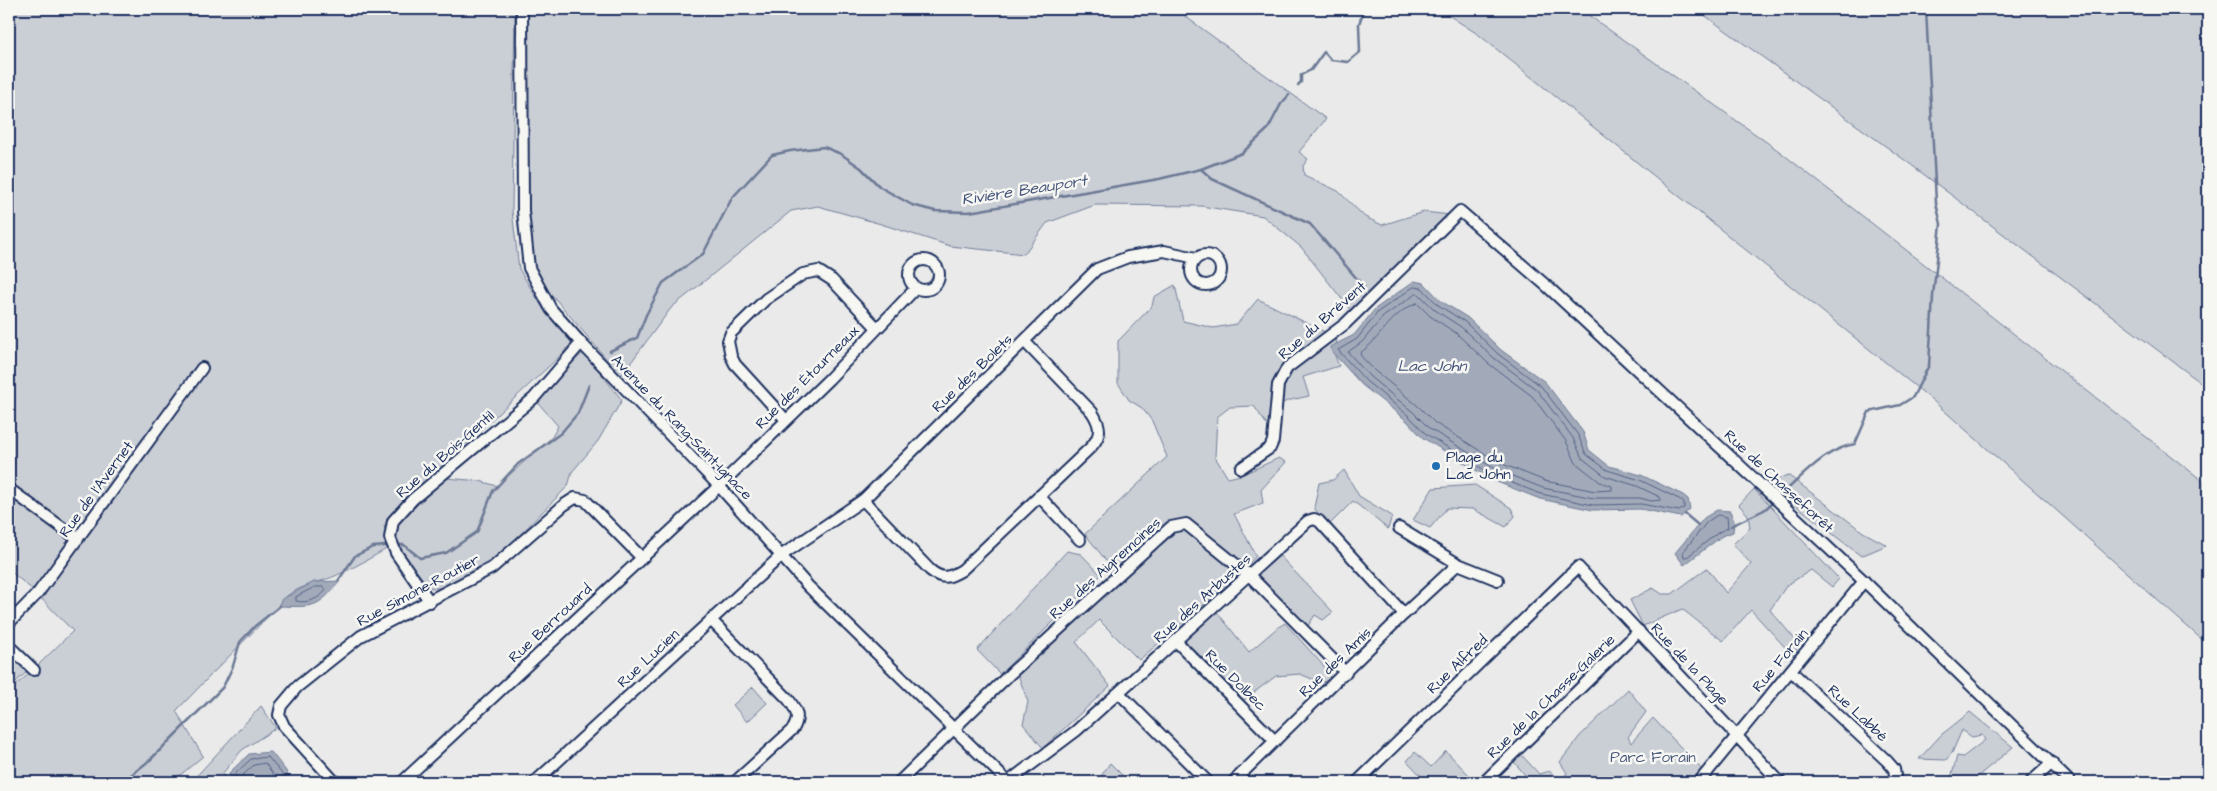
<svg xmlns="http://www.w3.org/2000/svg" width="2217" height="791" viewBox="0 0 2217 791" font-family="'Architects Daughter',sans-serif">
	<rect width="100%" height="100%" fill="#e9eae9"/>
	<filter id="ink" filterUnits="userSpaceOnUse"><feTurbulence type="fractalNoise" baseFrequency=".02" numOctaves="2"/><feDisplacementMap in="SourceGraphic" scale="10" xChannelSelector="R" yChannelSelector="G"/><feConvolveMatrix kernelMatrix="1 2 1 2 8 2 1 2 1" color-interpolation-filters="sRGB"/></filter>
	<g filter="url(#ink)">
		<!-- green -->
		<g fill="#caced5" stroke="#727e9a">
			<path d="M9,9H515L512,210L519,269L544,310L576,338L562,354L393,512L384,526L390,547C372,557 354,568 335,576C317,584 289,587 278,606L176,711L203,756L172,782H9V691L31,672L73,631L34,591L9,570Z"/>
			<polygon points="526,9 1175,9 1326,119 1299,152 1308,159 1303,166 1304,175 1338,191 1365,217 1382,225 1424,212 1450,215 1352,312 1301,247 1263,216 1201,206 1095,205 1047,223 1024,254 950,246 881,224 818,206 791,211 671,308 621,376 529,268 521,118"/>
			<polygon points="1439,9 1580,9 1779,151 2208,485 2208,645 1931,399 1479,35"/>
			<polygon points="1696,9 2208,9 2208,388 1906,161"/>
			<path d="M1175,285L1183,321L1213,328L1237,324L1258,299L1337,338L1335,356L1339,366L1303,377L1309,396C1280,403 1281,398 1269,428L1254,406L1230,407L1217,417L1215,457L1228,478L1241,475L1279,458L1286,462L1261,490L1263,503L1234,514L1256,556L1241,573L1139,660L1099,620L1076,642L1110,686L1043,748L1023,724L1028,702L1017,672L1111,581V567L1085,534L1167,457L1152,421L1142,408L1129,400L1118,383V341L1152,306L1154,297Z"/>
			<polygon points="584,352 622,400 598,441 572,472 568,486 499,556 441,588 431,588 402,555 393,535 397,524 446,478 480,481 497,486 552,437 558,426 534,398"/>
			<polygon points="1344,470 1359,496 1392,516 1388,529 1353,501 1328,526 1314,508 1319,483 1333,480"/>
			<polygon points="1788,475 1863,532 1887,545 1861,556 1767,483"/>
			<polygon points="1475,485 1511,508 1515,516 1506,527 1473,509 1447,508 1430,528 1413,520 1433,488"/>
			<polygon points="1754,489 1839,579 1832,587 1811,570 1787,585 1770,610 1799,644 1793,656 1751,610 1723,641 1682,609 1643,626 1630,600 1653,588 1662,594 1672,594 1707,568 1726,593 1751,564 1733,544 1750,528 1748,515 1739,505"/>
			<polygon points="1067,551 1081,554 1101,575 1000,674 977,650"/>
			<polygon points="1275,551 1333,612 1323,620 1315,615 1304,632 1250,578"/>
			<polygon points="1213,607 1249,652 1277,628 1285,623 1330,673 1329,679 1322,683 1300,674 1276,676 1241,702 1175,643"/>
			<polygon points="9,651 29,670 9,688"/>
			<polygon points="753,687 767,703 747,722 733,705"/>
			<polygon points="1628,689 1646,712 1628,737 1631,743 1653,718 1706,774 1699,782 1531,782 1509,756 1517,750 1539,774 1549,771 1561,781 1567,773 1560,762 1580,736"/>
			<polygon points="261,706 276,728 242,750 223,773 224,782 191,782"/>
			<polygon points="1970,712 2013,747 1971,782 1950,782 1957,756 1963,757 1985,740 1982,735 1972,737 1962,730 1952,753 1946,760 1919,759 1941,735"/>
			<polygon points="1446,751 1470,776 1464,782 1427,782 1407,761 1415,752 1431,767"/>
			<polygon points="1110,763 1129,782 1097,782"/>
		</g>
		<!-- water -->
		<g fill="#a2aaba" stroke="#6c7995">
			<polygon points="1414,281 1424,283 1441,301 1468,318 1501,350 1545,382 1583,432 1589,450 1609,466 1641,475 1683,495 1688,499 1690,509 1681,517 1640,509 1593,510 1540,499 1492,480 1423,438 1406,420 1362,385 1332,352 1330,347 1354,335 1375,309"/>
			<polygon points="1717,510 1730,511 1734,521 1733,532 1722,536 1684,565 1675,553 1704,518"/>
			<path d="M340,581C317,609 314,607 278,606L282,599L314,582Z"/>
			<polygon points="271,752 286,771 291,782 232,782 229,773 249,754"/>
		</g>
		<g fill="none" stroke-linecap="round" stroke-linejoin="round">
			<!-- shore -->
			<g stroke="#516083" stroke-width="1">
				<polygon points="1414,287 1422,288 1438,305 1465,322 1498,354 1541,386 1578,435 1586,454 1607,470 1640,480 1681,500 1684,502 1684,508 1679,511 1641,504 1593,505 1541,494 1494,476 1426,434 1409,416 1366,381 1338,350 1357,339 1378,312"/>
				<polygon points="1416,294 1419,294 1435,310 1461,327 1494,358 1537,390 1573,438 1582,458 1605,476 1637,486 1660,497 1661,500 1651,501 1640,498 1594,498 1543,488 1497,470 1430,429 1413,412 1370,377 1348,352 1362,342 1383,317"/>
				<path d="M1417,303L1430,316L1456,333L1489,364L1532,396L1566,441L1576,463L1600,482L1612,486V490L1595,491L1545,481L1500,463L1435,423L1418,406L1375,371L1361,356L1360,353C1381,339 1390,313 1417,303Z"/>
				<polygon points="1718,515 1727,517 1728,528 1719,532 1687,557 1684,557 1683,552 1707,522"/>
				<path d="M315,587H324L326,590C319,599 307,604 296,601V597Z"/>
				<polyline points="236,782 235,774 251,759 268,757 282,774 285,782"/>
				<polyline points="242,782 242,776 254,765 265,763 279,782"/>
			</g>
			<!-- stream -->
			<g stroke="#6c7995" stroke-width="2.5">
				<polyline points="1298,85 1301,82 1301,75 1311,70 1324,52 1331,60 1348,62 1360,52 1359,24 1364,9"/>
				<polyline points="1201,169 1212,179 1310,224 1364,287"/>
				<polyline points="610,351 637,338 646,315 663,283 703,254 732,198 772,155 790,151 824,147 841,154 861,168 880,187 912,205 935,211 969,212 1159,179 1201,169 1242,153 1268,129 1281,104 1289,95"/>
				<path d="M1782,494C1804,475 1825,449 1855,444L1869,412L1900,405L1913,397L1929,365L1933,296L1941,224L1936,203L1926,9"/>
				<polyline points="1685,514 1698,525"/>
				<polyline points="1731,526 1764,510 1771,504"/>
				<polyline points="400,545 404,545 420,558 446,553 477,532 493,491 518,464 561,433 578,413 589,385"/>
				<polyline points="338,581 355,556 373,547 385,546"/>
				<polyline points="126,779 150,760 223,687 233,666 240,642 255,626 280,606"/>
			</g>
			<!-- minor casing -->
			<g stroke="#1b2f5e" stroke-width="14">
				<g id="minor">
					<polyline points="522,9 523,211 529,268 551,309 581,343 719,486 808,586 1008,782"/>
					<circle cx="1206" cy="270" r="15"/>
					<circle cx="924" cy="275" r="15"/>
					<polyline points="786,420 735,364 731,356 728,341 731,333 766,299 803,274 818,271 832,280 877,328"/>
					<polyline points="1241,468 1270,448 1273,441 1278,385 1287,368 1345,324 1460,211 1549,288 1864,581 2070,782"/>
					<polyline points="9,489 78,539"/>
					<polyline points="1039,496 1080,540"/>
					<path d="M863,500L930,570C942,580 949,578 962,570L1091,447C1102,435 1101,426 1092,412L1025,342"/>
					<polyline points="1399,528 1458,564 1498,580"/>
					<polyline points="430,602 396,553 390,538 393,521 413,499 534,398 581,343"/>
					<path d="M711,620L789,700C797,711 800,717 793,729L735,782"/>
					<polyline points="9,623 38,593 202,368"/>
					<polyline points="1176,641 1275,741"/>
					<polyline points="9,646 34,670"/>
					<polyline points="1791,671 1887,761 1894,769 1896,782"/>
					<polyline points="1119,693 1208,782"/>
					<polyline points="335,782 284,726 279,715 281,706 297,687 361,636 492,568 564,505 575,498 585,500 642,558"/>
					<polyline points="402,782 719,486 829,379 916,288"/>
					<polyline points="535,782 782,555 863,500 1097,269 1128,257 1164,251 1196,258"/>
					<polyline points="899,782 1011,673 1171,527 1186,524 1250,576 1346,673"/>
					<polyline points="1008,782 1076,731 1308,521 1314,519 1319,521 1404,614"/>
					<polyline points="1233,782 1404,614 1458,564"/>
					<polyline points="1357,782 1578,567 1780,782"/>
					<polyline points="1484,782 1639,631"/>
					<polyline points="1699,782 1864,581"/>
					<polyline points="2031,782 2052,763"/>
				</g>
			</g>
			<!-- minor -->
			<use href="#minor" stroke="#f6f6f2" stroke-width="10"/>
		</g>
	</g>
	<!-- markers -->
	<circle fill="#1f6fb2" stroke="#f6f6f2" stroke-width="2" cx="1436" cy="466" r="5"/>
	<g text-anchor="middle" stroke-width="5" stroke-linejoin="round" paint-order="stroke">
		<!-- street labels -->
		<g font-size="15" fill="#1b2f5e" stroke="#f6f6f2">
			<text transform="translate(1322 320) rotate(-41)" y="5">Rue du Brévent</text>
			<text transform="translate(972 373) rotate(-44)" y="5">Rue des Bolets</text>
			<text transform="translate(807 377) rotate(-45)" y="5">Rue des Étourneaux</text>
			<text transform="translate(682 427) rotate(46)" y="5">Avenue du Rang-Saint-Ignace</text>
			<text transform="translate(445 454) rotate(-41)" y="5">Rue du Bois-Gentil</text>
			<text transform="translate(1779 481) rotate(43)" y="5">Rue de Chasseforêt</text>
			<text transform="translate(96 489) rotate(-54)" y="5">Rue de l'Avernet</text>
			<text transform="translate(1105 568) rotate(-42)" y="5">Rue des Aigremoines</text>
			<text transform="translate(418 590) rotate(-28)" y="5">Rue Simone-Routier</text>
			<text transform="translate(1202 598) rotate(-42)" y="5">Rue des Arbustes</text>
			<text transform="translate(550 623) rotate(-43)" y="5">Rue Berrouard</text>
			<text transform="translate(648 658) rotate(-43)" y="5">Rue Lucien</text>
			<text transform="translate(1780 660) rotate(-50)" y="5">Rue Forain</text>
			<text transform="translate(1335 662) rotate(-44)" y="5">Rue des Amis</text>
			<text transform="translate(1457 664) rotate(-44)" y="5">Rue Alfred</text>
			<text transform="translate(1690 664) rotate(47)" y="5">Rue de la Plage</text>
			<text transform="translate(1236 680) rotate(45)" y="5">Rue Dolbec</text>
			<text transform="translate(1551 696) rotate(-44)" y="5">Rue de la Chasse-Galerie</text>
			<text transform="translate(1858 713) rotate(43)" y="5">Rue Labbé</text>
		</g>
		<!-- poi labels -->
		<g font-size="15" fill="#1b2f5e" stroke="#f6f6f2" text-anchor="start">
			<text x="1446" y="462">Plage du<tspan x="1446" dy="17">Lac John</tspan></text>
		</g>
		<!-- park labels -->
		<g font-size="15" fill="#47577c" stroke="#f6f6f2">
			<text x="1653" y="762">Parc Forain</text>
		</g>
		<!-- water labels -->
		<g font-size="16" font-style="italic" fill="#44547a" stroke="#f6f6f2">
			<text transform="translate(1024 189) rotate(-9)" y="6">Rivière Beauport</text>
			<text x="1432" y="371">Lac John</text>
		</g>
	</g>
	<!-- margin -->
	<rect width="2217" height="791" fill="none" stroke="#f6f6f2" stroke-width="30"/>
	<rect x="15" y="15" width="2187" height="761" fill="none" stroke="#1b2f5e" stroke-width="2" filter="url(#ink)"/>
</svg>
